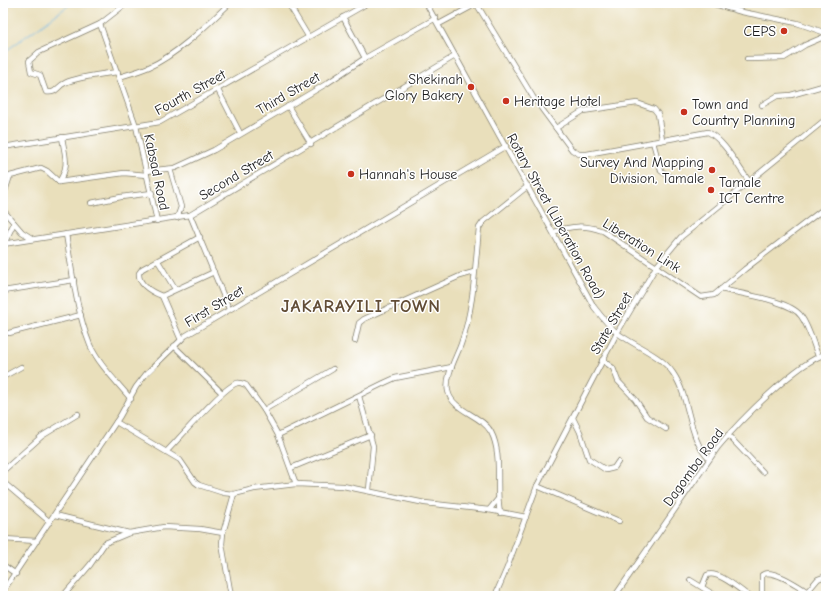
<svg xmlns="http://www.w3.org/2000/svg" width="829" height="599" viewBox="0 0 829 599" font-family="'Comic Neue',sans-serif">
	<rect width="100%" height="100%" fill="#fff"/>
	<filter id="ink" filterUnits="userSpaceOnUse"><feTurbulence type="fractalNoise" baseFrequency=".025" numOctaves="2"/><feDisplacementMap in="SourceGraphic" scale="8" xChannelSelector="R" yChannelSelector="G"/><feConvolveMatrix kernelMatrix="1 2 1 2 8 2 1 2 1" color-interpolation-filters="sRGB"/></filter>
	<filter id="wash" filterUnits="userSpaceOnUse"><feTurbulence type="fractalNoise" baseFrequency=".012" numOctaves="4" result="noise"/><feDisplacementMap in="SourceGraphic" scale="16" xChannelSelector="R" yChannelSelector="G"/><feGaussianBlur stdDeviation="0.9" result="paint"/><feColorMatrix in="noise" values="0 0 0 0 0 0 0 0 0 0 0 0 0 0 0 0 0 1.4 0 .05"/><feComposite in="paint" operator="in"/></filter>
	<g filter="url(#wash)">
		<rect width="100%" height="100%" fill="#e9dfbb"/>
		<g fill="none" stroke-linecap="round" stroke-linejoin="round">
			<!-- stream -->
			<polyline stroke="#70b8e8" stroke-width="1" points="3,53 72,3"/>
		</g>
	</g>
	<g filter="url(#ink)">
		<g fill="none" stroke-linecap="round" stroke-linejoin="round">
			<!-- minor casing -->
			<g stroke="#827e6c" stroke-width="6">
				<g id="minor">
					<polyline points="6,3 9,3"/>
					<polyline points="127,3 100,24 136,126 157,221"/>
					<polyline points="288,3 308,36"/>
					<path d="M426,3L594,307C601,316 608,325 616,332C634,346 660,354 673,373C691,399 687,437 709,459"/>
					<path d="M476,3L533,97L572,150L579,154H587L708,132C726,142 737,166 749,181"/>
					<polyline points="711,3 742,12 797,23 826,33"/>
					<polyline points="343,17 365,58"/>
					<path d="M100,24L39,52L29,61L31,72L40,75L46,92C57,94 57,86 65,83C77,77 104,74 118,72"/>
					<polyline points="439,24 478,3"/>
					<polyline points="747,59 784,58 805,45 826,36"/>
					<path d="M119,77C129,74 140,71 149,67C177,55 208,24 230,3"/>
					<polyline points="218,90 240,133"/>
					<polyline points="762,105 777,96 791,95 826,85"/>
					<polyline points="288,106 311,144"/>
					<polyline points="556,128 583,111 637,103 654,109 658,114 662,139"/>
					<polyline points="653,142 661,171 669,176"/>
					<polyline points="3,147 160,122 368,3"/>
					<polyline points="170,169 181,207 177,218"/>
					<polyline points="146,171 175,168 214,150 326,84 365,58 436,18"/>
					<path d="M59,182C70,165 65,157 62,137"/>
					<polyline points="3,197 10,176 41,168 47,171 59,182 124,173 147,175"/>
					<polyline points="91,203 121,197 152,193"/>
					<polyline points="3,210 22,232 33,239"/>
					<polyline points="820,212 826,221"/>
					<polyline points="190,215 229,309"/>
					<path d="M554,232C572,225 585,225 603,231L701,297L714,295L745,269L826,207"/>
					<path d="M66,234C72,270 76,310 90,345C99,365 117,382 131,399"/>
					<polyline points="3,244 190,215 455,56"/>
					<polyline points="4,244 14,223"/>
					<polyline points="158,261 175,289"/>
					<path d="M721,289C740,294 790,300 801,316C809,327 813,343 818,356"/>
					<polyline points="3,291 74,280"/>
					<path d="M162,296C152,292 138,285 139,273L142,269L200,237"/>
					<polyline points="9,333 81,315"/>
					<polyline points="181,340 162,296 214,272"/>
					<polyline points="355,341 359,323 364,319 460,276 474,272"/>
					<polyline points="174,346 222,393"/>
					<polyline points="602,360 613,368 618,381 635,399 647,417 666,429"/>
					<polyline points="3,377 21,367"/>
					<polyline points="359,396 373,446 369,490"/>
					<polyline points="264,410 333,369"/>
					<polyline points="573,418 580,432 589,459 606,470 614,468 618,462"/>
					<polyline points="116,422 180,460 195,482 199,485 224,493 234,494 254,489 296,484 343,486 425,503 489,510 526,517"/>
					<polyline points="278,435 384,383 395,378 452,367"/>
					<polyline points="728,435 763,472"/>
					<path d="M167,451C180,438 222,388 237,383C240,382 243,384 246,385L264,410L278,435L296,484"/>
					<polyline points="291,468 371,435"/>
					<polyline points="3,471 42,436 78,414"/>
					<polyline points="3,482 50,522"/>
					<polyline points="537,486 619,521"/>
					<polyline points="489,510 498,499"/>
					<path d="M500,513C495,489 503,454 491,432C482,415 452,411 448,391C445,376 456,358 461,344C474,308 475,266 479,228L483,222L528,186"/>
					<polyline points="55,515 129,533 164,527 200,529 223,533"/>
					<polyline points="3,539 37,541"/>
					<polyline points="3,565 16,574"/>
					<polyline points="690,580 716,596"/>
					<path d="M702,587L707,575C718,570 740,590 749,596"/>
					<polyline points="3,591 120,416 136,387 146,374 185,336 506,146"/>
					<polyline points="807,592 818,579 826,576"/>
					<polyline points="63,596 90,565 105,543 129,533"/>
					<polyline points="231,596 222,544 223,533 234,494"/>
					<polyline points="495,596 507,568 537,486 617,333 656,267 681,237 826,119"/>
					<path d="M615,596L718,447C738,423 797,362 826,354"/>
					<path d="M762,596V575C773,567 804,590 814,596"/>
				</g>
			</g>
			<!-- minor -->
			<use href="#minor" stroke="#fff" stroke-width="4.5"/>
		</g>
	</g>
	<!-- markers -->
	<g fill="#c8321e" stroke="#fff" stroke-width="1.5">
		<circle cx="784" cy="31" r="4"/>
		<circle cx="471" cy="87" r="4"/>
		<circle cx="506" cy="101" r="4"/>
		<circle cx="684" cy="112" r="4"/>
		<circle cx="712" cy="170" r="4"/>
		<circle cx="351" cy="174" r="4"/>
		<circle cx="711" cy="190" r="4"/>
	</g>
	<g text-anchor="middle" stroke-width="3" stroke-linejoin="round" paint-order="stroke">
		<!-- poi labels -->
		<g font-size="14" fill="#1c1c1c" stroke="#fff" text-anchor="start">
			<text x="776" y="36" text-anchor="end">CEPS</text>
			<text x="463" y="84" text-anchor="end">Shekinah<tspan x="463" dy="16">Glory Bakery</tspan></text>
			<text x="514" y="106">Heritage Hotel</text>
			<text x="692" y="109">Town and<tspan x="692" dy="16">Country Planning</tspan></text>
			<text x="704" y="167" text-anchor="end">Survey And Mapping<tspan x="704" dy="16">Division, Tamale</tspan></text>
			<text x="359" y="179">Hannah's House</text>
			<text x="719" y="187">Tamale<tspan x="719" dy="16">ICT Centre</tspan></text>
		</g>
		<!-- street labels -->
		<g font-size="14" fill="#1c1c1c" stroke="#fff">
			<text transform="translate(190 92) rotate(-29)" y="5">Fourth Street</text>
			<text transform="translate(288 93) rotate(-30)" y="5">Third Street</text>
			<text transform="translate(157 172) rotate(78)" y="5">Kabsad Road</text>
			<text transform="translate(236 175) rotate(-31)" y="5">Second Street</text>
			<text transform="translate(556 216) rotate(61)" y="5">Rotary Street (Liberation Road)</text>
			<text transform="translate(642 245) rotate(32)" y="5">Liberation Link</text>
			<text transform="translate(214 306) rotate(-31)" y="5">First Street</text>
			<text transform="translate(611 323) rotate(-60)" y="5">State Street</text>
			<text transform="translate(693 467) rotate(-54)" y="5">Dagomba Road</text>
		</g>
		<!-- district labels -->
		<g font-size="18" font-weight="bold" letter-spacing="1" fill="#624d36" stroke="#fff">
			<text x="361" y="312">JAKARAYILI TOWN</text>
		</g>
	</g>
	<!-- margin -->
	<rect width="829" height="599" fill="none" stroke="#fff" stroke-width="16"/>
</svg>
